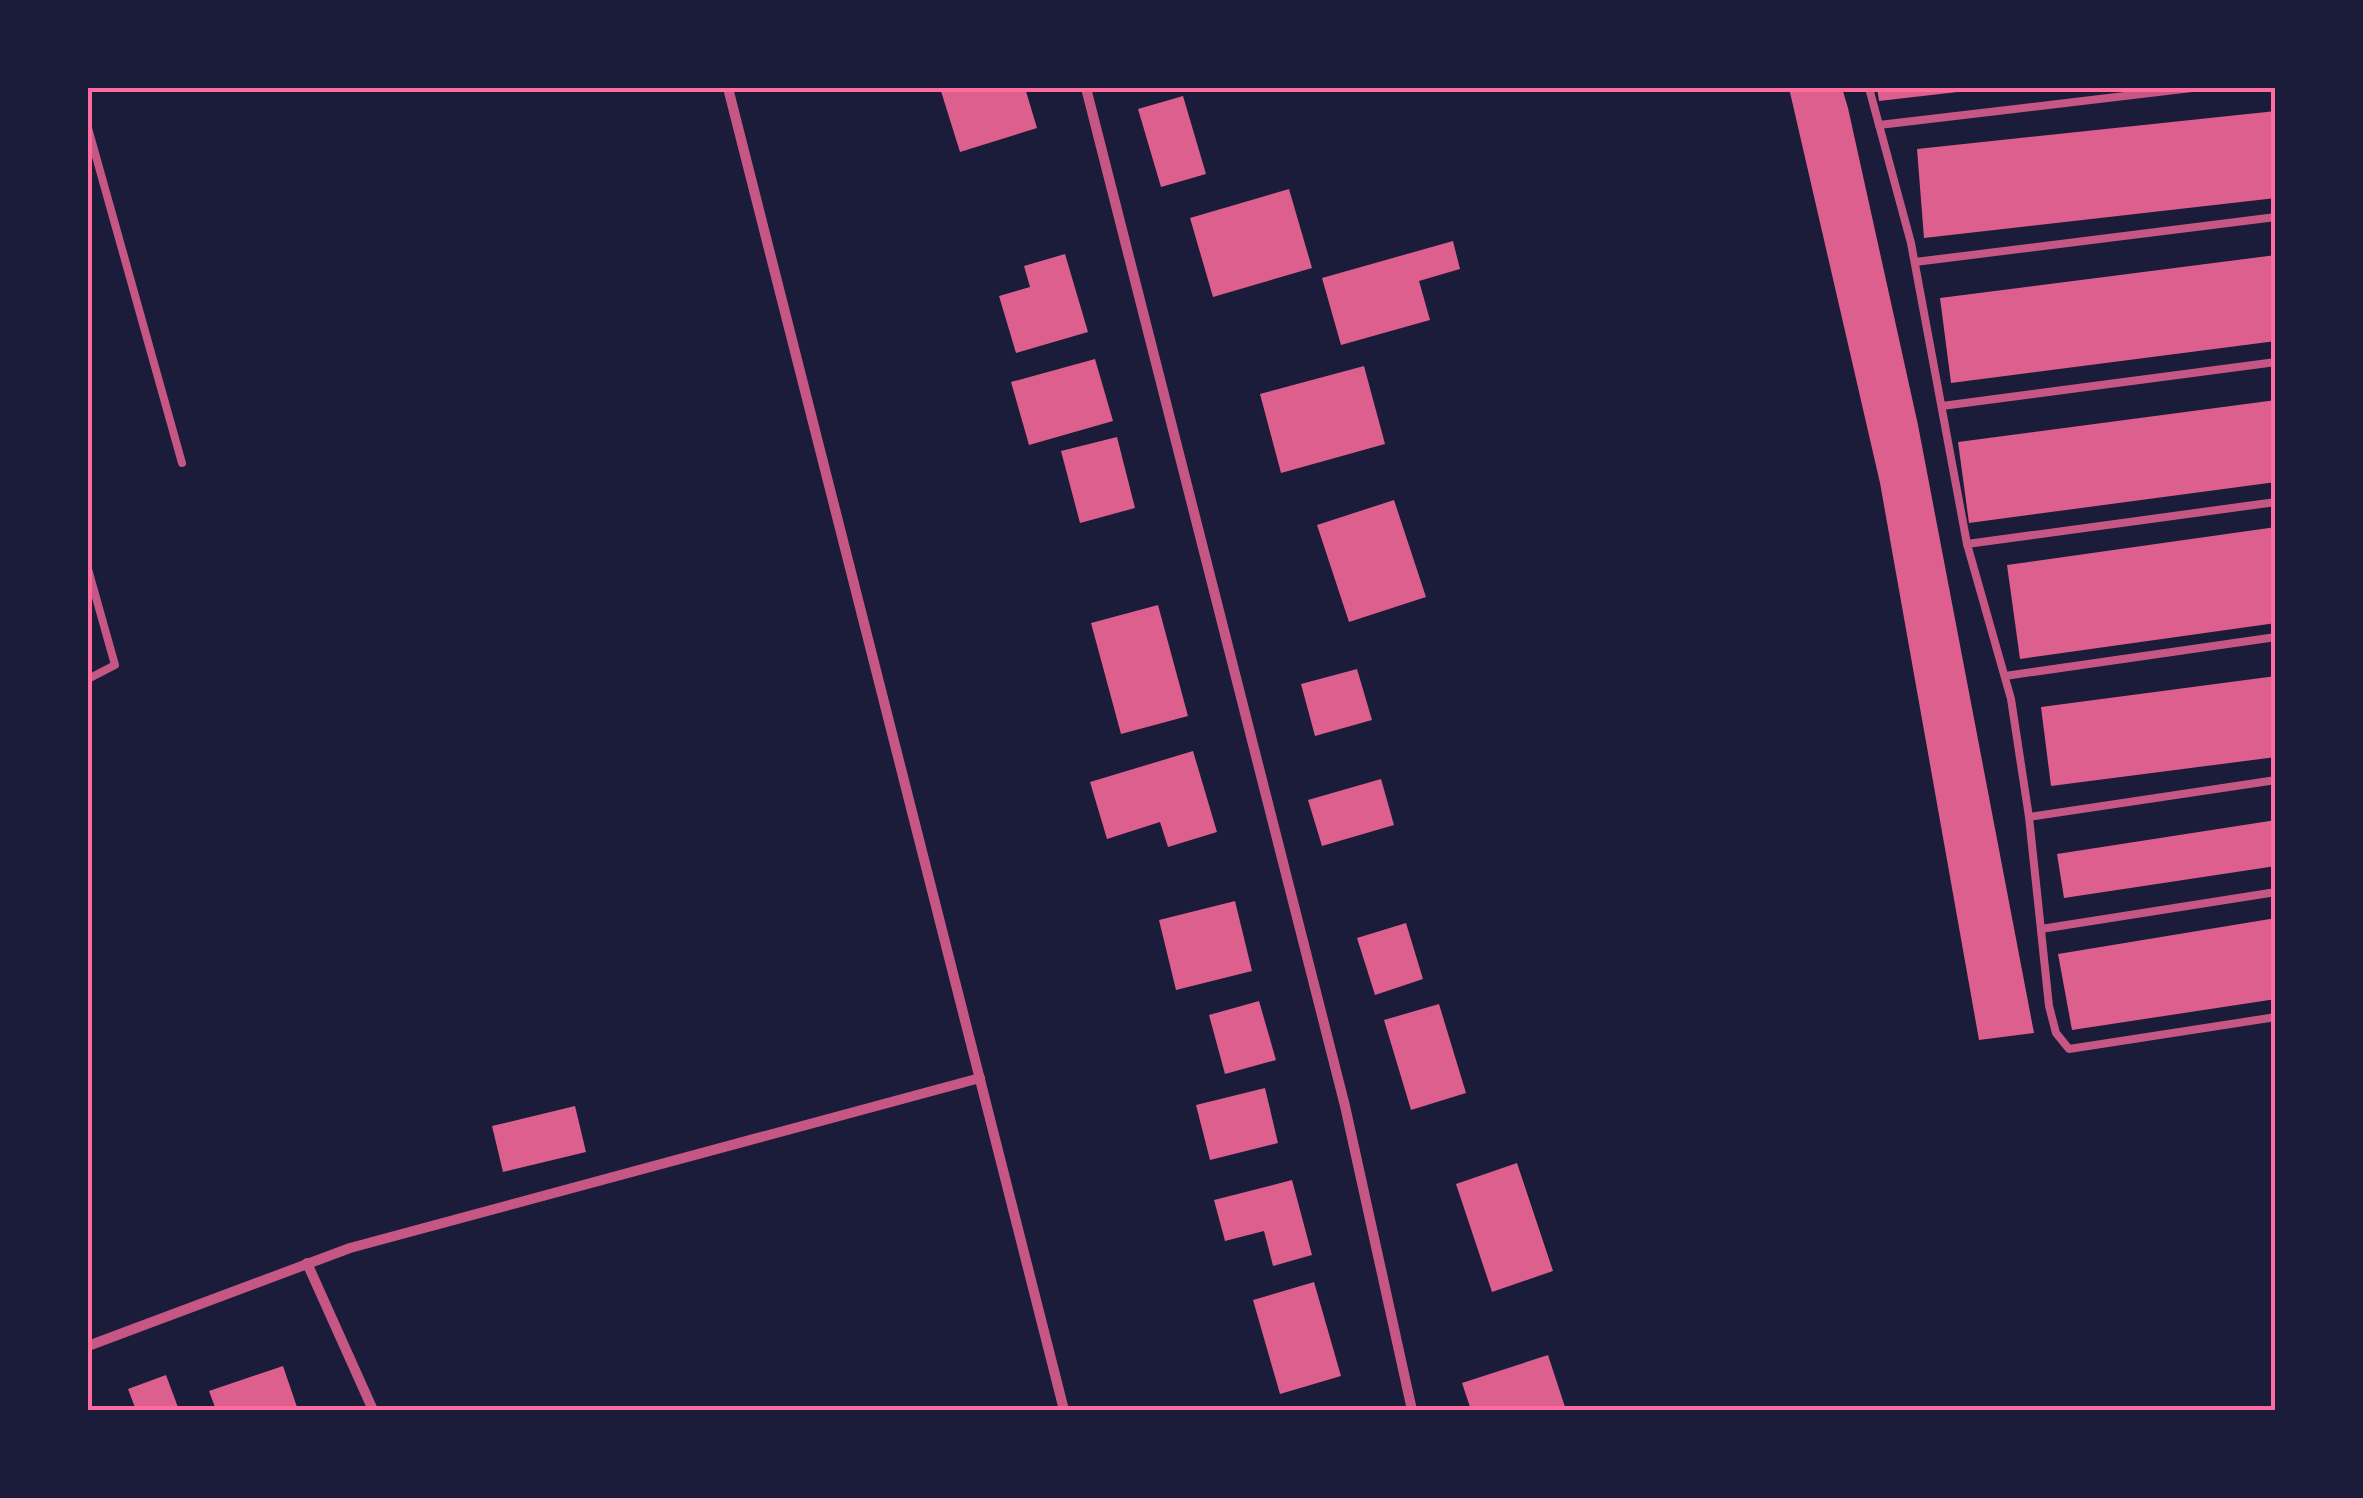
<svg xmlns="http://www.w3.org/2000/svg" width="2363" height="1498" viewBox="0 0 2363 1498" font-family="'DM Sans',sans-serif">
	<rect width="100%" height="100%" fill="#1b1b3a"/>
	<!-- building -->
	<g fill="#dd5f8e">
		<polygon points="940,88 1025,88 1037,128 960,152"/>
		<polygon points="1789,88 1842,88 1848,108 1918,425 2034,1033 1979,1040 1880,483"/>
		<polygon points="1877,88 1975,88 1975,90 1879,101"/>
		<polygon points="1183,96 1206,174 1161,187 1138,109"/>
		<polygon points="2276,111 2276,198 1924,238 1917,149"/>
		<polygon points="1289,189 1312,268 1213,297 1190,218"/>
		<polygon points="1453,241 1460,269 1419,281 1430,320 1341,345 1322,278"/>
		<polygon points="1065,254 1088,332 1016,353 999,296 1030,287 1024,266"/>
		<polygon points="2276,255 2276,341 1951,383 1940,298"/>
		<polygon points="1095,359 1113,421 1029,445 1011,382"/>
		<polygon points="1364,366 1385,444 1281,473 1260,394"/>
		<polygon points="2276,400 2276,482 1969,523 1958,442"/>
		<polygon points="1117,437 1135,508 1080,523 1061,451"/>
		<polygon points="1394,500 1426,597 1349,622 1317,525"/>
		<polygon points="2276,527 2276,623 2020,659 2007,565"/>
		<polygon points="1158,605 1188,716 1121,734 1091,623"/>
		<polygon points="1357,669 1372,720 1315,736 1301,684"/>
		<polygon points="2276,676 2276,757 2051,786 2041,707"/>
		<polygon points="1193,751 1217,832 1168,847 1160,822 1107,839 1090,782"/>
		<polygon points="1381,779 1394,825 1322,846 1308,800"/>
		<polygon points="2276,820 2276,866 2064,898 2057,854"/>
		<polygon points="1235,901 1252,971 1176,990 1159,920"/>
		<polygon points="2276,918 2276,999 2072,1030 2058,954"/>
		<polygon points="1406,923 1423,979 1375,995 1357,938"/>
		<polygon points="1259,1001 1276,1060 1225,1074 1209,1015"/>
		<polygon points="1439,1004 1466,1093 1411,1110 1384,1020"/>
		<polygon points="1265,1088 1278,1143 1210,1160 1196,1105"/>
		<polygon points="575,1106 586,1152 503,1172 492,1126"/>
		<polygon points="1517,1163 1553,1271 1492,1292 1456,1184"/>
		<polygon points="1292,1180 1312,1255 1273,1266 1264,1231 1225,1241 1214,1200"/>
		<polygon points="1314,1282 1341,1376 1280,1394 1253,1300"/>
		<polygon points="1548,1355 1566,1410 1471,1410 1462,1383"/>
		<polygon points="283,1366 298,1410 216,1410 209,1391"/>
		<polygon points="166,1375 179,1410 136,1410 128,1389"/>
	</g>
	<g fill="none" stroke-linecap="round" stroke-linejoin="round">
		<!-- service -->
		<g stroke="#c65784" stroke-width="8">
			<polyline points="1869,88 1911,243 1967,544 2011,699 2029,817 2049,1006 2056,1033 2069,1049 2276,1017"/>
			<polyline points="1879,125 2192,88"/>
			<polyline points="88,128 182,463"/>
			<polyline points="1915,262 2276,217"/>
			<polyline points="1942,406 2276,362"/>
			<polyline points="1967,544 2276,502"/>
			<polyline points="88,569 115,665 88,679"/>
			<polyline points="2005,676 2276,637"/>
			<polyline points="2029,817 2276,780"/>
			<polyline points="2041,929 2276,892"/>
		</g>
		<!-- minor -->
		<g stroke="#c65784" stroke-width="10">
			<polyline points="728,88 1064,1410"/>
			<polyline points="1086,88 1345,1106 1412,1410"/>
			<polyline points="307,1263 373,1410"/>
			<polyline points="88,1346 350,1248 980,1078"/>
		</g>
	</g>
	<!-- border -->
	<rect width="2363" height="1498" fill="none" stroke="#1b1b3a" stroke-width="180"/>
	<rect x="90" y="90" width="2183" height="1318" fill="none" stroke="#ff6b9d" stroke-width="4"/>
</svg>
